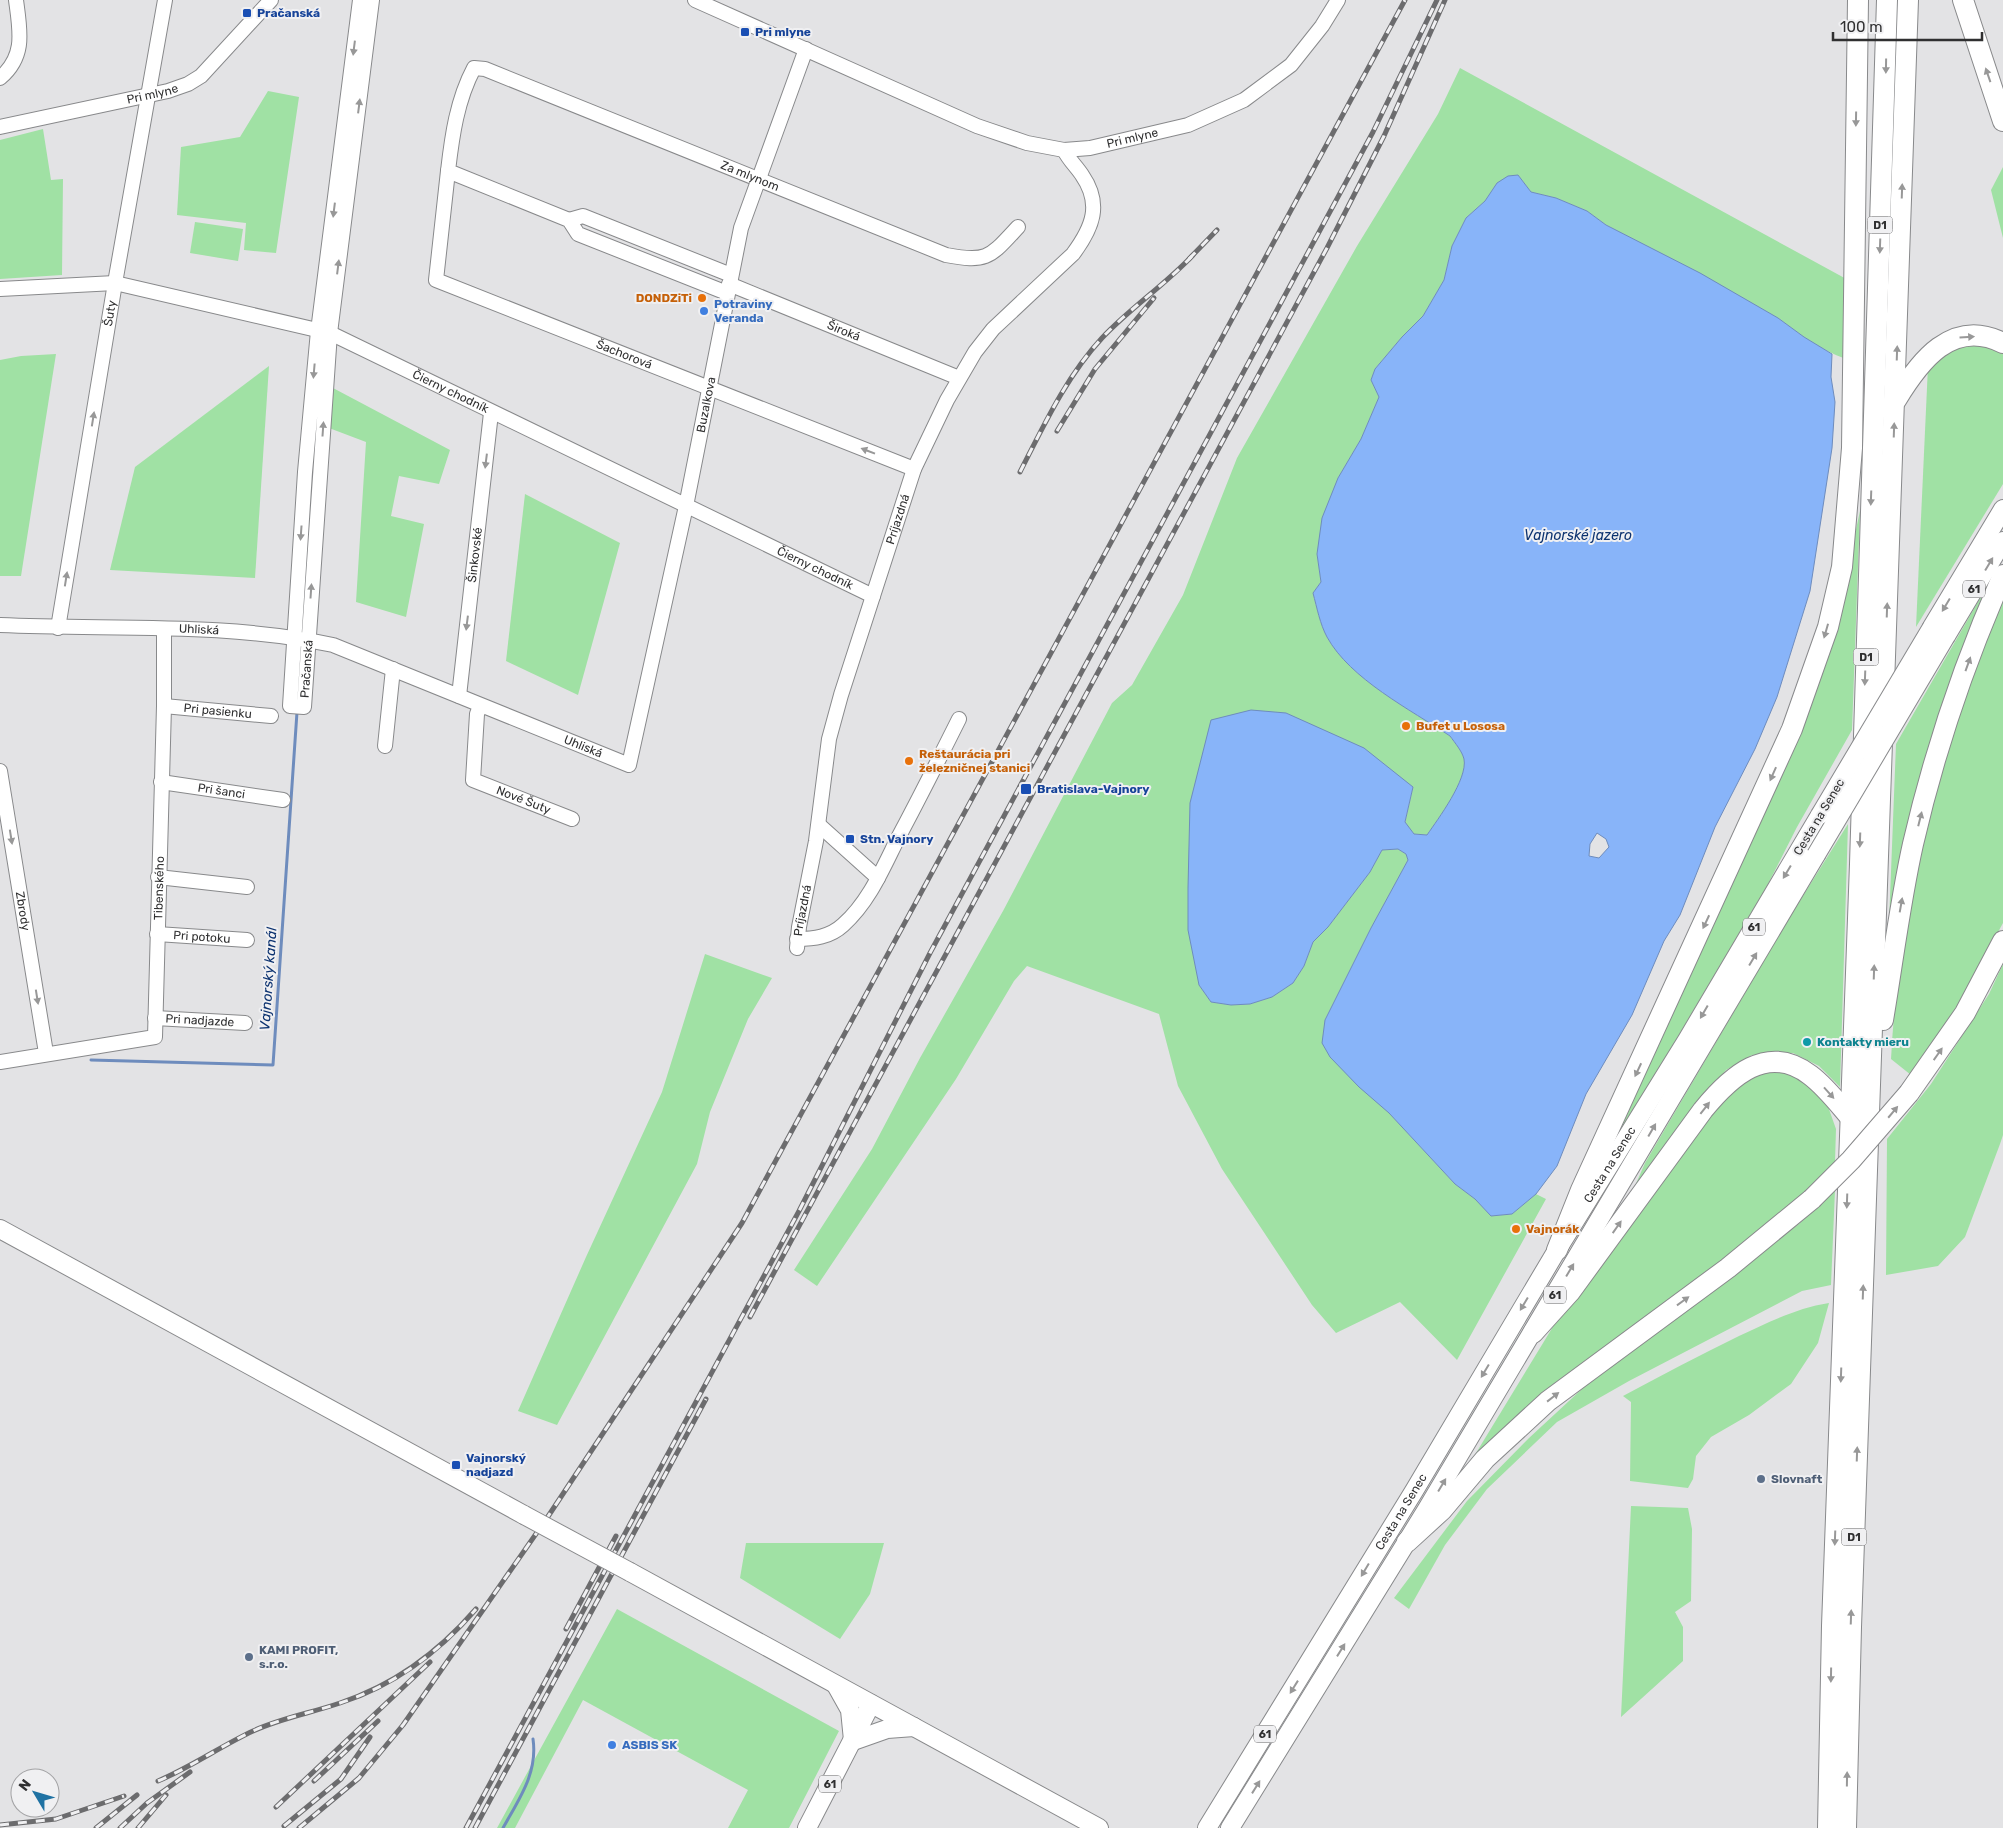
<svg xmlns="http://www.w3.org/2000/svg" width="2003" height="1828" viewBox="0 0 2003 1828" font-family="Rubik,sans-serif">
	<rect width="100%" height="100%" fill="#e3e3e5"/>
	<!-- green -->
	<g fill="#a0e1a4">
		<path d="M1460,68L1850,281L1846,359C1820,350 1799,334 1778,318L1606,225L1587,211L1556,198L1531,192L1518,175L1497,183L1485,201L1466,218L1452,246L1444,280L1423,316L1402,337L1375,369L1371,380L1379,397L1361,439L1338,478L1317,554L1321,582L1313,593C1317,608 1320,624 1327,637C1350,679 1411,710 1450,736C1455,743 1462,751 1464,759C1468,779 1438,819 1427,835L1414,834L1405,823L1413,787L1309,724L1286,713L1190,803L1189,909L1199,985L1211,1002L1231,1005L1250,1004L1272,997L1293,983L1304,966L1313,942L1328,927L1370,872L1382,850L1398,849L1406,854L1408,860L1371,928L1325,1020L1330,1057L1389,1113L1455,1184L1475,1199L1491,1216L1512,1214L1536,1194L1546,1199L1457,1360L1400,1302L1336,1333L1312,1305L1222,1169L1178,1086L1159,1014L1027,966L1014,981L956,1079L817,1286L794,1270L872,1149L920,1058L1003,911L1112,703L1132,685L1183,595L1237,458L1357,246L1438,114Z"/>
		<polygon points="268,91 299,97 276,253 244,250 246,223 177,215 181,147 240,137"/>
		<polygon points="43,129 51,180 63,179 62,275 0,279 0,140"/>
		<polygon points="2003,167 2003,238 1991,190"/>
		<polygon points="195,222 243,229 238,261 190,253"/>
		<polygon points="1973,342 2003,351 2003,484 1916,627 1928,366 1951,346"/>
		<polygon points="56,354 21,576 0,576 0,360 21,356"/>
		<polygon points="269,366 255,578 110,570 135,467"/>
		<polygon points="333,388 450,450 439,484 399,476 391,516 424,524 406,617 356,602 366,442 329,428"/>
		<polygon points="525,494 620,543 578,695 506,661"/>
		<polygon points="1860,511 1852,730 1797,827 1766,888 1613,1146 1610,1144 1835,626"/>
		<polygon points="2001,562 1961,657 1920,777 1889,923 1896,744"/>
		<path d="M2003,597V923L1955,1011L1911,1075L1891,1059C1899,900 1942,744 2003,597Z"/>
		<polygon points="1848,824 1840,1087 1819,1066 1793,1053 1752,1055 1726,1070 1631,1195 1645,1163 1789,918"/>
		<polygon points="705,954 772,978 748,1019 710,1112 697,1164 557,1425 518,1411 586,1257 662,1092"/>
		<polygon points="2003,964 2003,1135 2000,1144 1965,1237 1938,1266 1886,1275 1887,1139 1931,1084 1989,994"/>
		<polygon points="1780,1070 1809,1081 1825,1098 1836,1129 1835,1162 1803,1193 1800,1201 1691,1286 1562,1378 1514,1418 1473,1458 1554,1325 1674,1159 1739,1081 1761,1072"/>
		<polygon points="1835,1190 1831,1285 1802,1291 1629,1381 1557,1422 1487,1489 1445,1545 1409,1609 1394,1598 1467,1501 1529,1438 1596,1376 1800,1223"/>
		<path d="M1829,1303L1818,1343L1791,1384L1749,1415L1711,1437L1696,1456L1693,1479L1688,1488L1630,1481L1631,1402L1623,1396C1662,1375 1700,1355 1739,1336C1769,1322 1797,1308 1829,1303Z"/>
		<polygon points="1631,1506 1688,1508 1692,1529 1691,1601 1675,1612 1683,1627 1683,1661 1621,1717"/>
		<polygon points="746,1543 884,1543 870,1594 840,1639 740,1578"/>
		<polygon points="617,1609 839,1731 789,1828 728,1828 748,1790 583,1700 515,1828 497,1828"/>
	</g>
	<!-- water -->
	<path fill="#88b4f9" stroke="#6e8cbd" fill-rule="evenodd" d="M1518,175L1531,192L1556,198L1587,211L1606,225L1700,273L1778,318L1804,337L1832,354L1831,377L1835,402L1832,448L1810,591L1777,697L1755,749L1715,827L1680,915L1664,941L1632,1015L1586,1094L1557,1166L1536,1194L1512,1214L1491,1216L1475,1199L1455,1184L1389,1113L1359,1087L1330,1057L1322,1043L1325,1020L1371,928L1408,860L1406,854L1398,849L1382,850L1370,872L1328,927L1313,942L1304,966L1293,983L1272,997L1250,1004L1231,1005L1211,1002L1199,985L1188,930V888L1190,803L1211,720L1251,710L1286,713L1364,748L1413,787L1405,822L1414,834L1427,835C1438,819 1468,779 1464,759C1462,751 1455,743 1450,736C1411,710 1350,679 1327,637C1320,624 1317,608 1313,593L1321,582L1317,554L1322,518L1338,478L1361,439L1379,397L1371,380L1375,369L1402,337L1423,316L1444,280L1452,246L1466,218L1485,201L1497,183L1508,176ZM1597,833L1606,839L1609,847L1599,858L1589,856L1590,844Z"/>
	<g fill="none" stroke-linecap="round" stroke-linejoin="round">
		<!-- stream -->
		<g stroke="#6e8cbd" stroke-width="3">
			<polyline points="300,673 301,648"/>
			<polyline points="91,1060 273,1065 297,712"/>
			<path d="M503,1828C519,1799 538,1773 533,1739"/>
		</g>
		<!-- minor casing -->
		<g stroke="#88898b" stroke-width="16">
			<g id="minor">
				<path id="s1" d="M360,0L318,331L305,472L290,706L304,707L330,333L372,0"/>
				<path id="s2" d="M695,0L977,126L1027,143L1064,150L1090,148L1188,125L1244,100L1291,65L1322,26L1338,0"/>
				<path d="M0,78C26,56 20,31 16,0"/>
				<path id="s3" d="M0,127L168,91L188,84L201,76L271,0"/>
				<path id="s4" d="M448,171L436,280L914,469"/>
				<polyline points="569,220 583,216 731,275"/>
				<path id="s5" d="M729,284L959,378"/>
				<path id="s6" d="M0,289L115,283L330,333L873,596"/>
				<path id="s7" d="M727,293L578,234L569,220L448,171C452,136 457,100 474,68L485,69L946,255C988,263 990,257 1018,227"/>
				<path id="s8" d="M0,625C111,630 225,622 333,645L629,765L686,506L741,228L806,49"/>
				<path id="s9" d="M58,628L115,283L165,0"/>
				<path id="s10" d="M459,696L491,413"/>
				<path id="s11" d="M164,706L271,716"/>
				<path id="s12" d="M480,706L477,714L473,780L572,819"/>
				<polyline points="385,746 393,669"/>
				<path id="s13" d="M0,771L46,1053"/>
				<path id="s14" d="M161,782L283,800"/>
				<polyline points="819,825 878,878"/>
				<polyline points="158,877 247,887"/>
				<path id="s15" d="M157,934L247,940"/>
				<path d="M797,939C814,939 830,937 843,925C869,902 883,868 898,838C919,799 939,759 959,719"/>
				<path id="s16" d="M797,948L799,927L816,841L829,739L841,695L914,469L947,400L975,352L993,329L1073,254C1093,227 1102,204 1082,175C1076,166 1069,160 1064,150"/>
				<path id="s17" d="M155,1018L245,1023"/>
				<path id="s18" d="M0,1062L155,1037L164,706V629"/>
			</g>
		</g>
		<!-- major casing -->
		<g stroke="#88898b" stroke-width="20">
			<g id="major">
				<polyline points="1932,627 2003,509"/>
				<polyline points="1946,636 2003,541"/>
				<polyline points="0,1229 524,1515"/>
				<polyline points="630,1572 1099,1828"/>
				<polyline points="836,1685 850,1710 853,1740"/>
				<polyline points="853,1741 887,1729 914,1727"/>
				<polyline points="807,1828 871,1704"/>
				<path id="s19" d="M1207,1828L1414,1491L1557,1250L1687,1040L1820,815"/>
				<polyline points="1230,1828 1427,1509 1816,855"/>
			</g>
		</g>
		<!-- highway casing -->
		<g stroke="#88898b" stroke-width="22">
			<g id="highway">
				<polyline points="1963,0 2003,121"/>
				<path d="M1896,400C1919,362 1952,317 2003,343"/>
				<path d="M1883,1020C1893,961 1900,902 1913,844C1934,753 1965,661 2003,575"/>
				<polyline points="1909,1093 1965,1013 2003,941"/>
				<polyline points="1557,1250 1581,1190 1792,729 1828,627 1842,567 1852,448 1858,0"/>
				<path d="M1533,1333L1570,1292L1703,1110C1730,1077 1767,1042 1810,1075C1825,1086 1838,1103 1850,1117"/>
				<polyline points="1407,1542 1442,1510 1485,1459 1548,1401 1728,1268 1812,1199"/>
				<polyline points="1828,1828 1832,1626 1860,864 1887,0"/>
				<polyline points="1846,1828 1851,1627 1908,0"/>
			</g>
		</g>
		<!-- minor -->
		<use href="#minor" stroke="#fff" stroke-width="14"/>
		<!-- major -->
		<use href="#major" stroke="#fff" stroke-width="18"/>
		<!-- highway -->
		<use href="#highway" stroke="#fff" stroke-width="20"/>
		<!-- rail casing -->
		<g stroke="#6c6c6e" stroke-width="5">
			<g id="rail">
				<polyline points="1189,259 1217,230"/>
				<polyline points="1057,431 1095,369 1154,298"/>
				<path d="M1020,472C1044,425 1066,377 1102,338C1130,308 1165,285 1193,255"/>
				<polyline points="750,1317 1327,248 1384,136 1445,0"/>
				<polyline points="566,1629 616,1536"/>
				<path d="M158,1781C191,1767 221,1746 253,1731C281,1718 311,1713 340,1703C395,1685 438,1653 476,1609"/>
				<polyline points="314,1781 378,1721"/>
				<polyline points="276,1807 430,1662"/>
				<polyline points="0,1825 56,1819 124,1796"/>
				<polyline points="284,1826 341,1779 370,1737"/>
				<polyline points="96,1828 137,1795"/>
				<polyline points="120,1828 147,1803 190,1772"/>
				<polyline points="138,1828 166,1795"/>
				<polyline points="299,1828 359,1778 403,1725 547,1518 742,1223 1405,0"/>
				<polyline points="466,1828 799,1211 930,953 1373,132 1437,0"/>
				<polyline points="475,1828 706,1399"/>
			</g>
		</g>
		<!-- rail -->
		<use href="#rail" stroke="#f0f0f2" stroke-width="3" stroke-dasharray="9" stroke-linecap="butt"/>
		<!-- major-bridge casing -->
		<g stroke="#88898b" stroke-width="20" stroke-linecap="butt">
			<g id="major-bridge">
				<polyline points="1820,815 1932,627"/>
				<polyline points="1816,855 1946,636"/>
				<polyline points="524,1515 630,1572"/>
			</g>
		</g>
		<!-- highway-bridge casing -->
		<g stroke="#88898b" stroke-width="22" stroke-linecap="butt">
			<polyline id="highway-bridge" points="1812,1199 1851,1160 1909,1093"/>
		</g>
		<!-- major-bridge -->
		<use href="#major-bridge" stroke="#fff" stroke-width="18"/>
		<!-- highway-bridge -->
		<use href="#highway-bridge" stroke="#fff" stroke-width="20"/>
	</g>
	<!-- one-way arrows -->
	<defs><path id="oneway-solid" d="M-6-.8H1V-3.2L6.5 0L1 3.2V.8H-6Z" transform="scale(1.25)"/></defs>
	<g fill="#989898">
		<use href="#oneway-solid" transform="translate(354 48) rotate(97)"/>
		<use href="#oneway-solid" transform="translate(1886 66) rotate(91)"/>
		<use href="#oneway-solid" transform="translate(1988 75) rotate(-109)"/>
		<use href="#oneway-solid" transform="translate(359 106) rotate(-83)"/>
		<use href="#oneway-solid" transform="translate(1856 119) rotate(91)"/>
		<use href="#oneway-solid" transform="translate(1902 191) rotate(-88)"/>
		<use href="#oneway-solid" transform="translate(334 210) rotate(97)"/>
		<use href="#oneway-solid" transform="translate(1880 246) rotate(92)"/>
		<use href="#oneway-solid" transform="translate(338 267) rotate(-83)"/>
		<use href="#oneway-solid" transform="translate(1967 337) rotate(-4)"/>
		<use href="#oneway-solid" transform="translate(1897 353) rotate(-88)"/>
		<use href="#oneway-solid" transform="translate(314 371) rotate(95)"/>
		<use href="#oneway-solid" transform="translate(93 419) rotate(-81)"/>
		<use href="#oneway-solid" transform="translate(323 429) rotate(-86)"/>
		<use href="#oneway-solid" transform="translate(1894 430) rotate(-88)"/>
		<use href="#oneway-solid" transform="translate(868 451) rotate(-159)"/>
		<use href="#oneway-solid" transform="translate(486 461) rotate(97)"/>
		<use href="#oneway-solid" transform="translate(1871 498) rotate(92)"/>
		<use href="#oneway-solid" transform="translate(301 533) rotate(94)"/>
		<use href="#oneway-solid" transform="translate(1989 564) rotate(-59)"/>
		<use href="#oneway-solid" transform="translate(66 579) rotate(-81)"/>
		<use href="#oneway-solid" transform="translate(311 591) rotate(-86)"/>
		<use href="#oneway-solid" transform="translate(1946 605) rotate(121)"/>
		<use href="#oneway-solid" transform="translate(1887 610) rotate(-88)"/>
		<use href="#oneway-solid" transform="translate(467 623) rotate(97)"/>
		<use href="#oneway-solid" transform="translate(1826 631) rotate(106)"/>
		<use href="#oneway-solid" transform="translate(1968 664) rotate(-70)"/>
		<use href="#oneway-solid" transform="translate(1865 678) rotate(92)"/>
		<use href="#oneway-solid" transform="translate(1773 774) rotate(114)"/>
		<use href="#oneway-solid" transform="translate(1920 819) rotate(-76)"/>
		<use href="#oneway-solid" transform="translate(11 837) rotate(81)"/>
		<use href="#oneway-solid" transform="translate(1860 840) rotate(92)"/>
		<use href="#oneway-solid" transform="translate(1787 872) rotate(121)"/>
		<use href="#oneway-solid" transform="translate(1901 905) rotate(-80)"/>
		<use href="#oneway-solid" transform="translate(1706 922) rotate(115)"/>
		<use href="#oneway-solid" transform="translate(1753 959) rotate(-59)"/>
		<use href="#oneway-solid" transform="translate(1874 972) rotate(-88)"/>
		<use href="#oneway-solid" transform="translate(37 997) rotate(81)"/>
		<use href="#oneway-solid" transform="translate(1704 1012) rotate(120)"/>
		<use href="#oneway-solid" transform="translate(1938 1054) rotate(-55)"/>
		<use href="#oneway-solid" transform="translate(1638 1070) rotate(115)"/>
		<use href="#oneway-solid" transform="translate(1829 1093) rotate(48)"/>
		<use href="#oneway-solid" transform="translate(1705 1108) rotate(-52)"/>
		<use href="#oneway-solid" transform="translate(1893 1112) rotate(-50)"/>
		<use href="#oneway-solid" transform="translate(1652 1130) rotate(-60)"/>
		<use href="#oneway-solid" transform="translate(1847 1201) rotate(92)"/>
		<use href="#oneway-solid" transform="translate(1617 1227) rotate(-55)"/>
		<use href="#oneway-solid" transform="translate(1570 1270) rotate(-59)"/>
		<use href="#oneway-solid" transform="translate(1863 1292) rotate(-88)"/>
		<use href="#oneway-solid" transform="translate(1683 1301) rotate(-36)"/>
		<use href="#oneway-solid" transform="translate(1524 1304) rotate(121)"/>
		<use href="#oneway-solid" transform="translate(1485 1371) rotate(121)"/>
		<use href="#oneway-solid" transform="translate(1841 1375) rotate(92)"/>
		<use href="#oneway-solid" transform="translate(1553 1397) rotate(-38)"/>
		<use href="#oneway-solid" transform="translate(1857 1454) rotate(-88)"/>
		<use href="#oneway-solid" transform="translate(1442 1485) rotate(-59)"/>
		<use href="#oneway-solid" transform="translate(1835 1538) rotate(92)"/>
		<use href="#oneway-solid" transform="translate(1365 1570) rotate(121)"/>
		<use href="#oneway-solid" transform="translate(1851 1617) rotate(-88)"/>
		<use href="#oneway-solid" transform="translate(1341 1650) rotate(-58)"/>
		<use href="#oneway-solid" transform="translate(1831 1675) rotate(91)"/>
		<use href="#oneway-solid" transform="translate(1294 1687) rotate(122)"/>
		<use href="#oneway-solid" transform="translate(1847 1779) rotate(-89)"/>
		<use href="#oneway-solid" transform="translate(1256 1787) rotate(-58)"/>
	</g>
	<!-- markers -->
	<g fill="#1a4fb4" stroke="#f0f0f2" stroke-width="2">
		<rect x="242" y="8" width="10" height="10" rx="2.5"/>
		<rect x="740" y="27" width="10" height="10" rx="2.5"/>
		<rect x="1020" y="783" width="12" height="12" rx="2.5"/>
		<rect x="845" y="834" width="10" height="10" rx="2.5"/>
		<rect x="451" y="1460" width="10" height="10" rx="2.5"/>
	</g>
	<g fill="#e8710a" stroke="#f0f0f2" stroke-width="2">
		<circle cx="702" cy="298" r="5"/>
		<circle cx="1406" cy="726" r="5"/>
		<circle cx="909" cy="761" r="5"/>
		<circle cx="1516" cy="1229" r="5"/>
	</g>
	<g fill="#3f7fe0" stroke="#f0f0f2" stroke-width="2">
		<circle cx="704" cy="311" r="5"/>
		<circle cx="612" cy="1745" r="5"/>
	</g>
	<circle fill="#0f9aa8" stroke="#f0f0f2" stroke-width="2" cx="1807" cy="1042" r="5"/>
	<g fill="#5c6f8a" stroke="#f0f0f2" stroke-width="2">
		<circle cx="1761" cy="1479" r="5"/>
		<circle cx="249" cy="1657" r="5"/>
	</g>
	<g text-anchor="middle" stroke-width="4" stroke-linejoin="round" paint-order="stroke">
		<!-- shield labels -->
		<g fill="#f0f0f2" stroke="#6a6a6b" stroke-width="1">
			<rect x="1867.5" y="216.5" width="25" height="17" rx="4"/>
			<rect x="1963" y="580.5" width="22" height="17" rx="4"/>
			<rect x="1853.5" y="648.5" width="25" height="17" rx="4"/>
			<rect x="1743" y="918.5" width="22" height="17" rx="4"/>
			<rect x="1544" y="1286.5" width="22" height="17" rx="4"/>
			<rect x="1841.5" y="1528.5" width="25" height="17" rx="4"/>
			<rect x="1254" y="1725.5" width="22" height="17" rx="4"/>
			<rect x="819" y="1775.5" width="22" height="17" rx="4"/>
		</g>
		<g font-size="11" font-weight="bold" fill="#303031">
			<text x="1880" y="229">D1</text>
			<text x="1974" y="593">61</text>
			<text x="1866" y="661">D1</text>
			<text x="1754" y="931">61</text>
			<text x="1555" y="1299">61</text>
			<text x="1854" y="1541">D1</text>
			<text x="1265" y="1738">61</text>
			<text x="830" y="1788">61</text>
		</g>
		<!-- transit labels -->
		<g font-size="12" font-weight="bold" fill="#164399" stroke="#f0f0f2" text-anchor="start">
			<text x="257" y="17">Pračanská</text>
			<text x="755" y="36">Pri mlyne</text>
			<text x="1037" y="793">Bratislava-Vajnory</text>
			<text x="860" y="843">Stn. Vajnory</text>
			<text x="466" y="1462">Vajnorský<tspan x="466" dy="14">nadjazd</tspan></text>
		</g>
		<!-- street labels -->
		<g font-size="12" fill="#303031" stroke="#f0f0f2">
			<text dy="4" stroke="none"><textPath href="#s3" startOffset="156">Pri mlyne</textPath></text>
			<text dy="4" stroke="none"><textPath href="#s2" startOffset="469">Pri mlyne</textPath></text>
			<text dy="4" stroke="none"><textPath href="#s7" startOffset="711">Za mlynom</textPath></text>
			<text dy="4" stroke="none"><textPath href="#s9" startOffset="319">Šuty</textPath></text>
			<text dy="4" stroke="none"><textPath href="#s5" startOffset="124">Široká</textPath></text>
			<text dy="4" stroke="none"><textPath href="#s4" startOffset="312">Šachorová</textPath></text>
			<text dy="4" stroke="none"><textPath href="#s6" startOffset="470">Čierny chodník</textPath></text>
			<text dy="4" stroke="none"><textPath href="#s8" startOffset="1022">Buzalkova</textPath></text>
			<text dy="4" stroke="none"><textPath href="#s16" startOffset="442">Príjazdná</textPath></text>
			<text dy="4" stroke="none"><textPath href="#s10" startOffset="142">Šinkovské</textPath></text>
			<text dy="4" stroke="none"><textPath href="#s6" startOffset="875">Čierny chodník</textPath></text>
			<text dy="4" stroke="none"><textPath href="#s8" startOffset="199">Uhliská</textPath></text>
			<text dy="4" stroke="none"><textPath href="#s1" startOffset="762">Pračanská</textPath></text>
			<text dy="4" stroke="none"><textPath href="#s11" startOffset="54">Pri pasienku</textPath></text>
			<text dy="4" stroke="none"><textPath href="#s8" startOffset="604">Uhliská</textPath></text>
			<text dy="4" stroke="none"><textPath href="#s14" startOffset="61">Pri šanci</textPath></text>
			<text dy="4" stroke="none"><textPath href="#s12" startOffset="129">Nové Šuty</textPath></text>
			<text transform="translate(1819 817) rotate(-59)" y="4">Cesta na Senec</text>
			<text dy="4" stroke="none"><textPath href="#s18" startOffset="306">Tibenského</textPath></text>
			<text dy="4" stroke="none"><textPath href="#s16" startOffset="38">Príjazdná</textPath></text>
			<text dy="4" stroke="none"><textPath href="#s13" startOffset="142">Zbrody</textPath></text>
			<text dy="4" stroke="none"><textPath href="#s15" startOffset="45">Pri potoku</textPath></text>
			<text dy="4" stroke="none"><textPath href="#s17" startOffset="45">Pri nadjazde</textPath></text>
			<text dy="4" stroke="none"><textPath href="#s19" startOffset="776">Cesta na Senec</textPath></text>
			<text dy="4" stroke="none"><textPath href="#s19" startOffset="371">Cesta na Senec</textPath></text>
		</g>
		<!-- food labels -->
		<g font-size="12" font-weight="bold" fill="#c56008" stroke="#f0f0f2" text-anchor="start">
			<text x="692" y="302" text-anchor="end">DONDZiTi</text>
			<text x="1416" y="730">Bufet u Lososa</text>
			<text x="919" y="758">Reštaurácia pri<tspan x="919" dy="14">železničnej stanici</tspan></text>
			<text x="1526" y="1233">Vajnorák</text>
		</g>
		<!-- shop labels -->
		<g font-size="12" font-weight="bold" fill="#366cbe" stroke="#f0f0f2" text-anchor="start">
			<text x="714" y="308">Potraviny<tspan x="714" dy="14">Veranda</tspan></text>
			<text x="622" y="1749">ASBIS SK</text>
		</g>
		<!-- culture labels -->
		<g font-size="12" font-weight="bold" fill="#0d838f" stroke="#f0f0f2" text-anchor="start">
			<text x="1817" y="1046">Kontakty mieru</text>
		</g>
		<!-- service labels -->
		<g font-size="12" font-weight="bold" fill="#4e5e75" stroke="#f0f0f2" text-anchor="start">
			<text x="1771" y="1483">Slovnaft</text>
			<text x="259" y="1654">KAMI PROFIT,<tspan x="259" dy="14">s.r.o.</tspan></text>
		</g>
		<!-- water labels -->
		<g font-size="14" font-style="italic" fill="#0d3370" stroke="#f0f0f2">
			<text x="1578" y="540">Vajnorské jazero</text>
			<text transform="translate(268 979) rotate(-86)" y="5">Vajnorský kanál</text>
		</g>
	</g>
	<!-- north arrow -->
	<g transform="translate(35 1793) rotate(308)"><circle r="24" fill="#f0f0f2" stroke="#a3a3a5"/>
	<path d="M0-4L9 19L0 12L-9 19Z" fill="#1f72a3"/>
	<text y="-8" font-size="14" font-weight="bold" text-anchor="middle" fill="#303031">N</text>
	</g>
	<!-- scale -->
	<path d="M1833 32v8h149v-8" fill="none" stroke="#303031" stroke-width="2.5"/>
	<text x="1840" y="32" font-size="15" fill="#303031" stroke="#f0f0f2" stroke-width="4" paint-order="stroke">100 m</text>
</svg>
